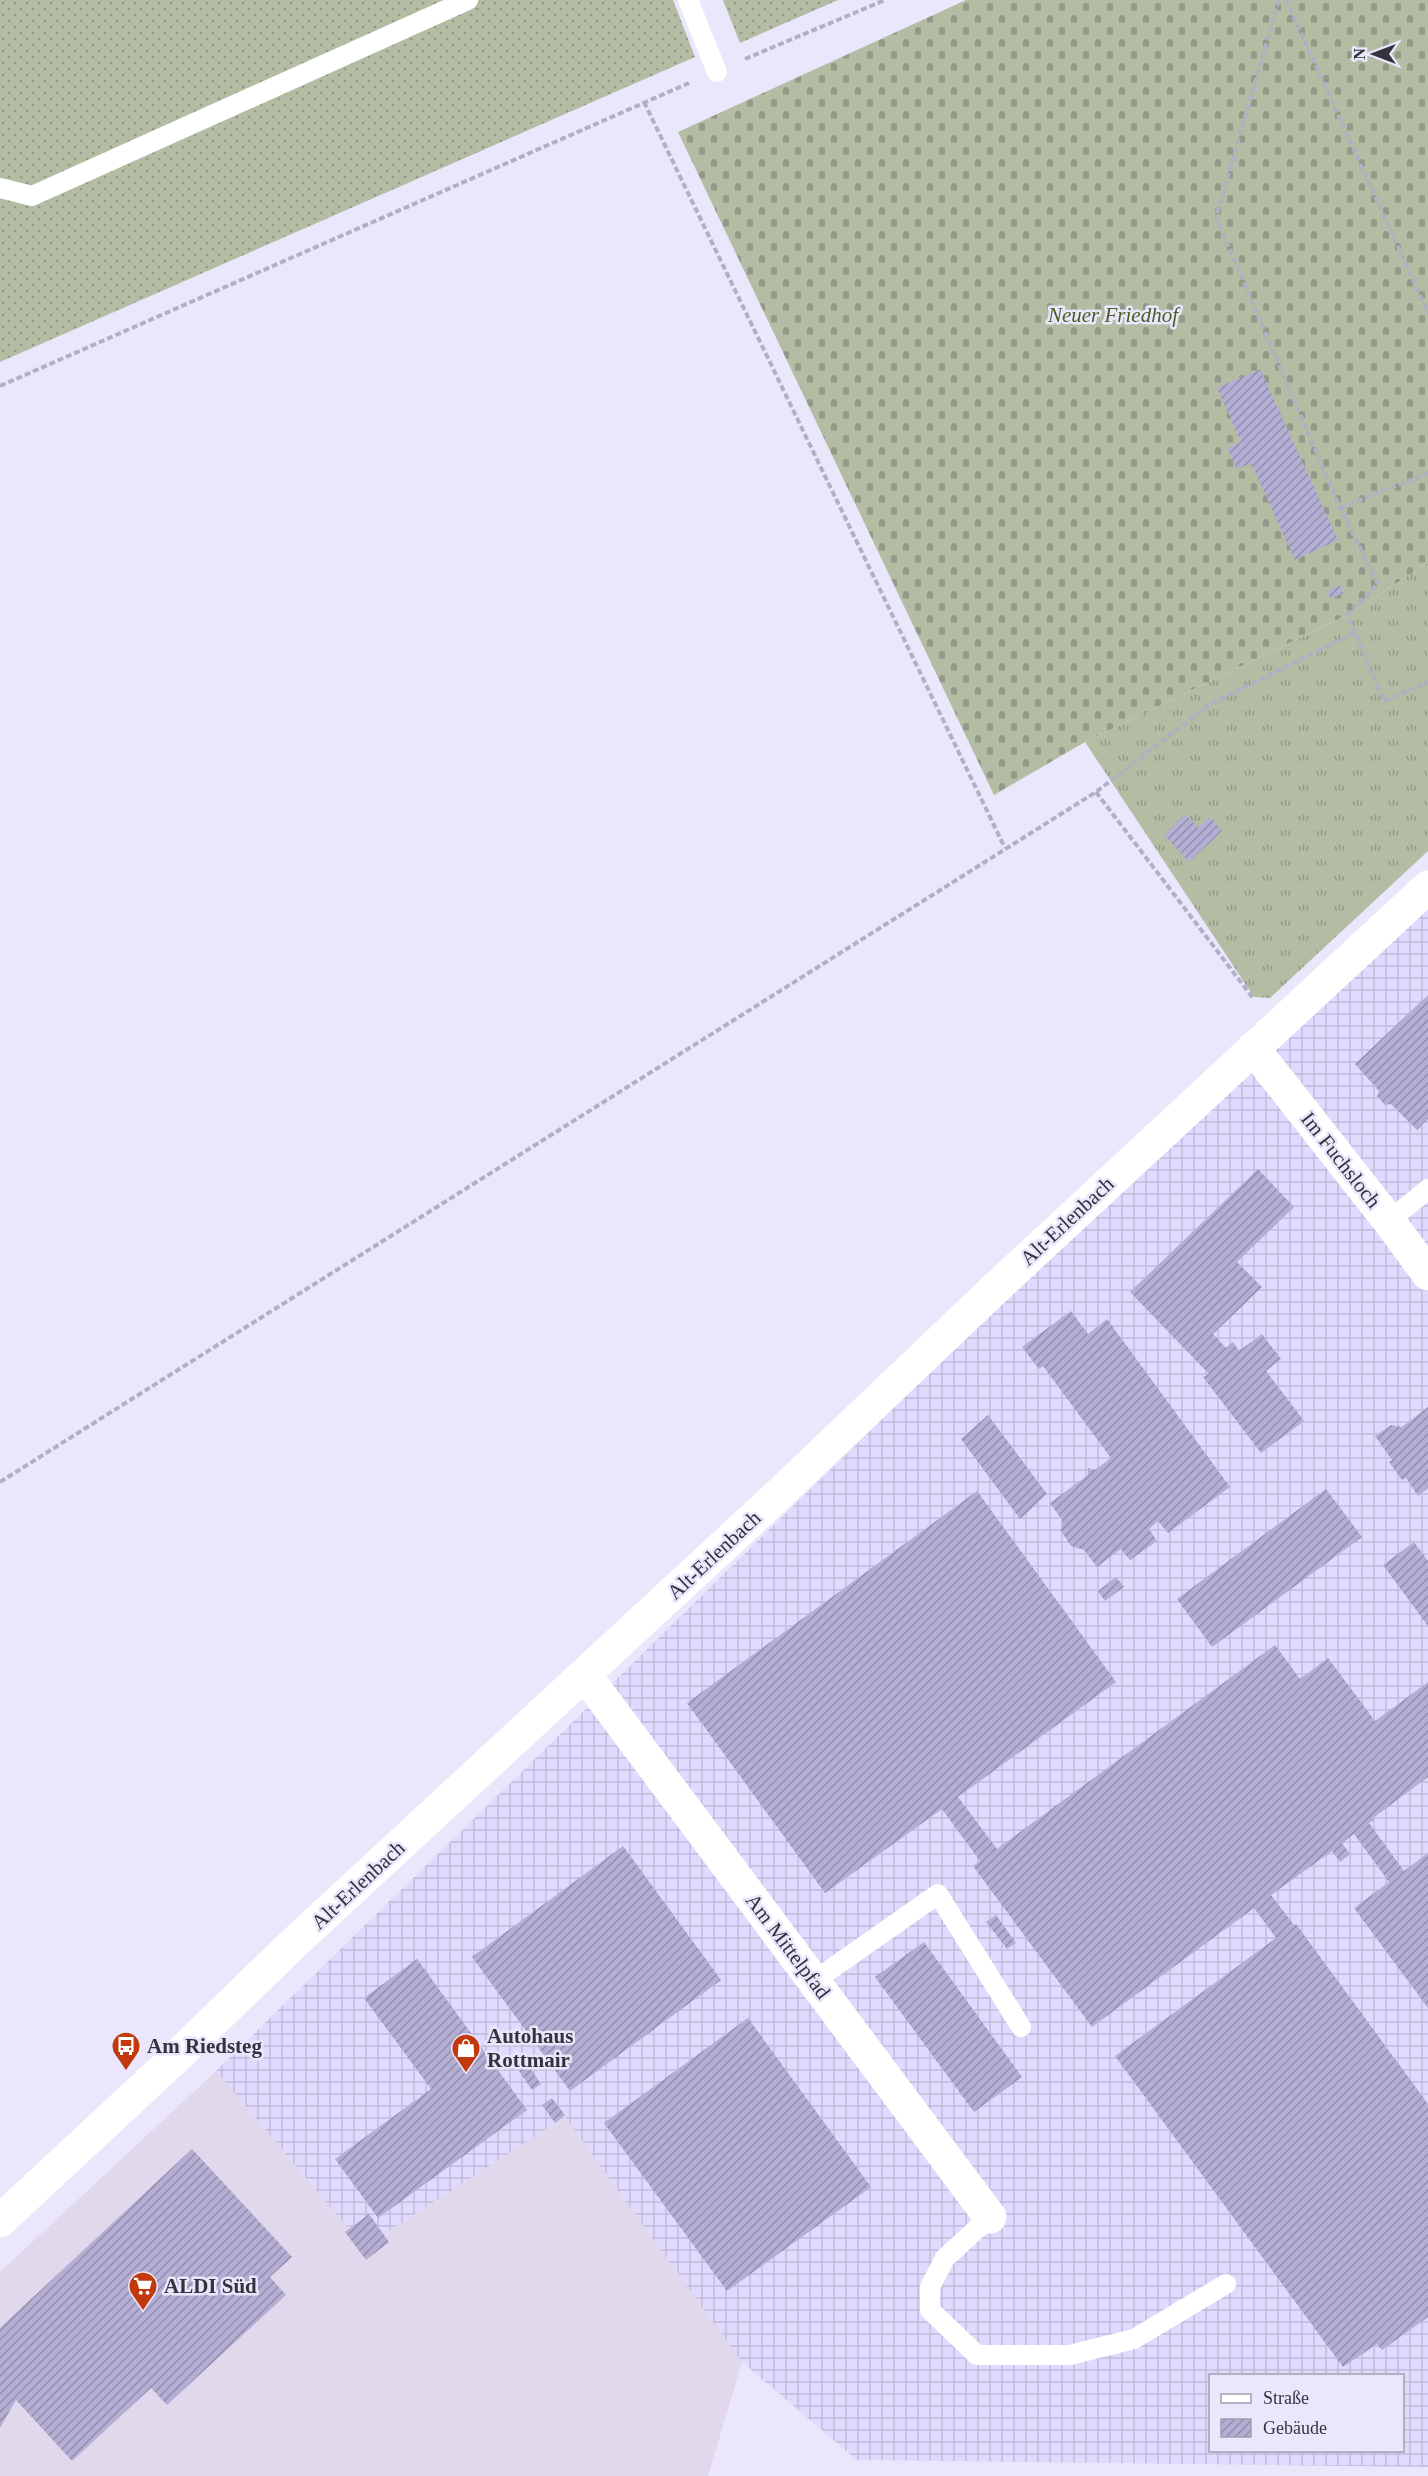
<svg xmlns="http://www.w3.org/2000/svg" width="1428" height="2476" viewBox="0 0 1428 2476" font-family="Georgia,serif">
	<defs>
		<pattern id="industrial-grid" width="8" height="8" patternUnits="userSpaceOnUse" patternTransform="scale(1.5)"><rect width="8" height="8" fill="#e0dafe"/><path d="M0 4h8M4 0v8" fill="none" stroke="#c1bcdb"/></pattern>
		<pattern id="grass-tufts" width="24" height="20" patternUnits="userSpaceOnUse" patternTransform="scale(1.5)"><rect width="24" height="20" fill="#b3bda4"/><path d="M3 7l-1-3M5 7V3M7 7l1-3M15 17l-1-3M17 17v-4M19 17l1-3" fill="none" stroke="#929a87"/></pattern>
		<pattern id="cemetery-stones" width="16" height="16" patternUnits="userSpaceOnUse" patternTransform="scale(1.5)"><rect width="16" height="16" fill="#b3bda4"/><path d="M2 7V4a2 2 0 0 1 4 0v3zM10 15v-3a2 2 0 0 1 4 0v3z" fill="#929a87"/></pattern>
		<pattern id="garden-dots" width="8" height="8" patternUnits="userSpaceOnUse" patternTransform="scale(1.5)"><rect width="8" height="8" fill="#b3bda4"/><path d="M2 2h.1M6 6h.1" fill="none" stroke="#929a87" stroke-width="1.8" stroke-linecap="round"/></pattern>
		<pattern id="building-hatch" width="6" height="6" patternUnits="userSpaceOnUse" patternTransform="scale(1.5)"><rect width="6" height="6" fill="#b4add4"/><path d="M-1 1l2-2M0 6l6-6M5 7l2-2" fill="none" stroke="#938dad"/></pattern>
	</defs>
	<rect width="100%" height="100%" fill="#eae7fd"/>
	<!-- commercial -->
	<polygon fill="#e2d8ec" points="216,2071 364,2247 565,2116 742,2362 708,2476 0,2476 0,2272"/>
	<!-- industrial -->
	<path fill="url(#industrial-grid)" fill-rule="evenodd" d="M1428,885V2467L857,2460L742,2362L565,2117L364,2247L216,2071ZM1210,2376H1402V2450H1210Z"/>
	<!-- grass -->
	<polygon fill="url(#grass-tufts)" points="1428,563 1428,851 1270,998 1254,997 1085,742 1347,615"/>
	<!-- cemetery -->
	<polygon fill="url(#cemetery-stones)" points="966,0 1428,0 1428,563 1347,615 1085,742 994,795 678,132"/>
	<!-- garden -->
	<g fill="url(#garden-dots)">
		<polygon points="0,0 673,0 695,57 0,362"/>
		<polygon points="723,0 838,0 740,43"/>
	</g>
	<!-- building -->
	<g fill="url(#building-hatch)">
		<polygon points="1260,369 1338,540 1295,560 1251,463 1237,469 1227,448 1241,442 1217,388"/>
		<polygon points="1340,585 1343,593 1331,599 1327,591"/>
		<polygon points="1185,814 1198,828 1210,817 1222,831 1189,862 1164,835"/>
		<polygon points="1428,995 1428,1119 1417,1130 1391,1104 1385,1105 1377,1096 1379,1091 1355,1064"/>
		<polygon points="1258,1169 1294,1207 1237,1262 1262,1287 1213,1334 1226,1348 1233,1342 1239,1351 1262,1334 1281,1359 1266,1371 1304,1421 1261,1453 1203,1377 1209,1374 1130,1292"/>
		<polygon points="1071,1311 1088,1334 1107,1319 1230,1487 1168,1533 1158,1521 1149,1529 1157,1541 1130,1560 1121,1549 1097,1567 1084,1550 1071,1546 1061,1531 1062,1520 1050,1503 1088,1475 1088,1468 1095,1470 1111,1458 1043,1366 1039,1369 1022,1347"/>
		<polygon points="1428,1407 1428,1488 1418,1496 1406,1478 1402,1480 1389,1462 1392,1460 1375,1436 1391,1425 1402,1427"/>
		<polygon points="988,1415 1047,1494 1020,1519 961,1439"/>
		<polygon points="1326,1489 1362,1537 1212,1647 1177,1599"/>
		<polygon points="977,1491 1116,1682 958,1797 997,1849 1275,1645 1300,1679 1328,1658 1375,1721 1428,1682 1428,1777 1373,1818 1374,1820 1369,1823 1404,1871 1428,1853 1428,2008 1354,1908 1389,1882 1354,1834 1342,1843 1350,1854 1340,1862 1332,1851 1271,1895 1294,1925 1296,1924 1428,2104 1428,2317 1382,2350 1377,2344 1343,2367 1115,2056 1276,1938 1254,1908 1092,2027 973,1866 980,1861 942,1809 825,1893 687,1703"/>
		<polygon points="1414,1542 1428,1561 1428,1626 1383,1565"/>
		<polygon points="1116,1577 1124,1587 1105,1601 1098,1591"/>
		<polygon points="623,1846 721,1980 570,2091 472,1957"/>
		<polygon points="996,1915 1016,1943 1007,1949 986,1922"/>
		<polygon points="924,1942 1022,2077 974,2112 875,1977"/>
		<polygon points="417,1959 527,2110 378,2218 335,2159 431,2089 364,1998"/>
		<polygon points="748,2018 871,2187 727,2291 604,2123"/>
		<polygon points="528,2065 541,2084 532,2090 519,2071"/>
		<polygon points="552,2098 565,2115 555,2123 542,2105"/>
		<polygon points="192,2149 292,2257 270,2277 286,2295 167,2405 151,2388 72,2461 16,2400 0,2428 0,2328"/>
		<polygon points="369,2214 389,2242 366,2260 345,2232"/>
	</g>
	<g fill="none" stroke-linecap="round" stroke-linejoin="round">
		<!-- path -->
		<g stroke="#b2afc2" stroke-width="4" stroke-dasharray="6 3" stroke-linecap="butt">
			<polyline points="1279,0 1216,217 1340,508 1378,584 1347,615 1384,701 1428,682"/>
			<polyline points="1286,0 1428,313"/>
			<polyline points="745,59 885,0"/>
			<polyline points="644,102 1005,848"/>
			<polyline points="0,386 689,83"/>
			<polyline points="1340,508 1428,473"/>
			<polyline points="1096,792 1253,998"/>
			<polyline points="0,1482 1096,792 1209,705 1356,632"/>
		</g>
		<!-- lane -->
		<g stroke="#fff" stroke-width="20">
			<polyline points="688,0 717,72"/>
			<polyline points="0,188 32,196 468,0"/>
			<polyline points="1389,1221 1428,1189"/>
			<polyline points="814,1981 938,1894 1021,2027"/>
			<polyline points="990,2217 945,2258 930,2287 930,2310 977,2355 1070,2355 1134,2339 1226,2284"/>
		</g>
		<!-- street -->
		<g stroke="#fff" stroke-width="33">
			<polyline points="1253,1048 1389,1221 1428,1274"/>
			<polyline points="585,1675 990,2217"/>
			<polyline points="0,2221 172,2061 294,1943 775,1498 1000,1284 1428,887"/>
		</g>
	</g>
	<!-- icons -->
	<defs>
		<g id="bus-pin" transform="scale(1.5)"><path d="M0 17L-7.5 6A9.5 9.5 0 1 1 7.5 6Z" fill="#c2390e" stroke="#eae7fd"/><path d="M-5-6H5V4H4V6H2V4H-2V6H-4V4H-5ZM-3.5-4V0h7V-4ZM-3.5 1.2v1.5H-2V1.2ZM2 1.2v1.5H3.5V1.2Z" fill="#fff"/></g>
		<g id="shop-pin" transform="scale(1.5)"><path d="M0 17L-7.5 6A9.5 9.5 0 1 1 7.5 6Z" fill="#c2390e" stroke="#eae7fd"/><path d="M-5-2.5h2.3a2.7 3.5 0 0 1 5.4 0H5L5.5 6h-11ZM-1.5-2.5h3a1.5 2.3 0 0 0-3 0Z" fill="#fff"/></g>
		<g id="supermarket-pin" transform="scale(1.5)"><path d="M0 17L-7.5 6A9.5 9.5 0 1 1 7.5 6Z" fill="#c2390e" stroke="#eae7fd"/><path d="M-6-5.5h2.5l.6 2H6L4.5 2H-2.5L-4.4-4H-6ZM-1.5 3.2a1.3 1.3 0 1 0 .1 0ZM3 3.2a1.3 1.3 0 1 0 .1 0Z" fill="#fff"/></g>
	</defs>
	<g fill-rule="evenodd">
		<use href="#bus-pin" x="126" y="2046"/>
		<use href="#shop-pin" x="466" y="2048"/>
		<use href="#supermarket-pin" x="143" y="2286"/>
	</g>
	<g text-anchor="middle" stroke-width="5" stroke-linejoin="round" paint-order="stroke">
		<!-- park labels -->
		<g font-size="21" font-style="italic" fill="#4b5d23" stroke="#eae7fd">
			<text x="1113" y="322">Neuer Friedhof</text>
		</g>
		<!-- street labels -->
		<g font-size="21" fill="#34323d" stroke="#eae7fd">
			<text transform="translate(1341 1160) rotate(52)" y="7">Im Fuchsloch</text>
			<text transform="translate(1067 1221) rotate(-43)" y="7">Alt-Erlenbach</text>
			<text transform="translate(714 1555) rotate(-43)" y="7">Alt-Erlenbach</text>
			<text transform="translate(358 1885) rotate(-43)" y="7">Alt-Erlenbach</text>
			<text transform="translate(788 1946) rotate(53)" y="7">Am Mittelpfad</text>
		</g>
		<!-- poi labels -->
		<g font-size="21" font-weight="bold" fill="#34323d" stroke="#eae7fd" text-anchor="start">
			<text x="487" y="2043">Autohaus<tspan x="487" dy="24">Rottmair</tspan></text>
			<text x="147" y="2053">Am Riedsteg</text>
			<text x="164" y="2293">ALDI Süd</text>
		</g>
	</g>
	<!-- legend -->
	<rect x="1209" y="2374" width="195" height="78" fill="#eae7fd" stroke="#a19fb0" stroke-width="1.5"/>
	<rect x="1221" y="2394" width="30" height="9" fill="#ffffff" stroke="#a19fb0" stroke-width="1.5"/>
	<text x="1263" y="2404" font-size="18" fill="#34323d">Straße</text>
	<rect x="1221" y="2419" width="30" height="18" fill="url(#building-hatch)" stroke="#a19fb0" stroke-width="1.5"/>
	<text x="1263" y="2434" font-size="18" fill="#34323d">Gebäude</text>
	<!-- north arrow -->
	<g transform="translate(1374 54) rotate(270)" stroke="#eae7fd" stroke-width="4.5" paint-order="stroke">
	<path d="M0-4.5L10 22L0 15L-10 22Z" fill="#34323d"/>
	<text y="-9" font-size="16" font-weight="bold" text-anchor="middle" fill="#34323d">N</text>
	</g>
</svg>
